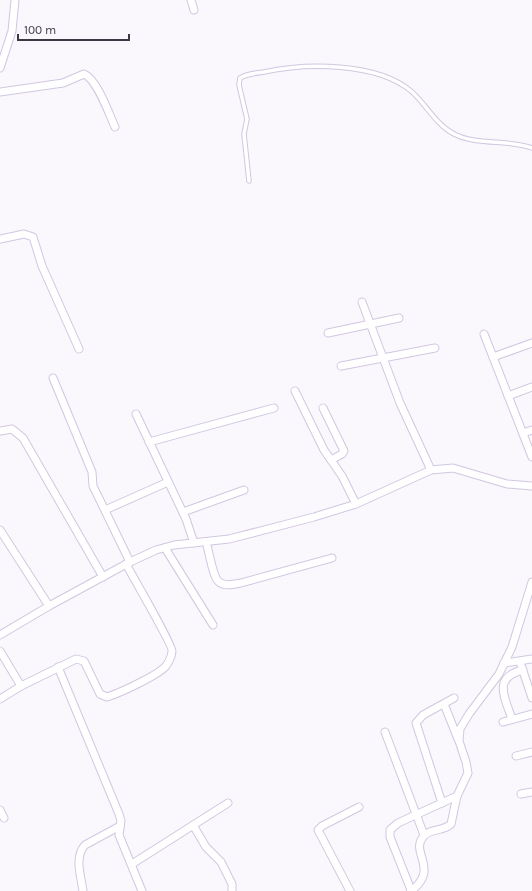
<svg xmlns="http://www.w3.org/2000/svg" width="532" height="891" viewBox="0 0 532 891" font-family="Karla,sans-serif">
	<rect width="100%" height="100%" fill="#faf8fd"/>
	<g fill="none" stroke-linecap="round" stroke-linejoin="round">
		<!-- service casing -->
		<g stroke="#d1c7e1" stroke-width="5.5">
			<path id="service" d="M249,181L244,134L247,119L239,85L240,78C246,74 256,73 264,72C306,63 376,62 411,91C426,104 436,125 454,134C478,146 507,139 532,148"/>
		</g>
		<!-- minor casing -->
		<g stroke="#d1c7e1" stroke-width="9">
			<g id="minor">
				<polyline points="191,0 194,10"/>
				<polyline points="0,68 12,31 15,0"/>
				<path d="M0,92L63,83L84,74C97,79 109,114 115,127"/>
				<polyline points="0,239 24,234 33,237 42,266 79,349"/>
				<polyline points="362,302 400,403 431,470"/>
				<polyline points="328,333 399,318"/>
				<polyline points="484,334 532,457"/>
				<polyline points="493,357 532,343"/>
				<polyline points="341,366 435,348"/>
				<polyline points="53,378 92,472 93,486 130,562"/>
				<polyline points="295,391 324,450 342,476 356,504"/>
				<polyline points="508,396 532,387"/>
				<polyline points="323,408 344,451 342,454 331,460"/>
				<polyline points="136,414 186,519 194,543"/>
				<polyline points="0,431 12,429 23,438 103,577"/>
				<polyline points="523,433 532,430"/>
				<polyline points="149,442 274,408"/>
				<polyline points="105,510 168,482"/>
				<polyline points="183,512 244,490"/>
				<polyline points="0,530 49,606"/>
				<path d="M206,542C209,551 213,578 219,582C225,587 235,584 241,583L332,558"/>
				<polyline points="165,548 213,625"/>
				<polyline points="0,635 49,606 130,562 156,550 174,545 229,539 314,517 356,504 431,470 453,468 507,484 532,486"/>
				<polyline points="0,651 21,686"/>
				<polyline points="520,662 532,698"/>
				<polyline points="504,663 532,659"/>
				<polyline points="58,667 119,814 121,821 119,835 142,891"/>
				<path d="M0,699L21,686L76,659L84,661L100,694L107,697C120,693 156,676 165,667C168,664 172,656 172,651C173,646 132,575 126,564"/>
				<polyline points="444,704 458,739"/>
				<path d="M512,719C505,698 492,677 523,670"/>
				<polyline points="503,722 532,714"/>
				<polyline points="385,732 424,835"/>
				<polyline points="516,756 532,752"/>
				<polyline points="521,794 532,792"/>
				<polyline points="442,803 416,723 423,715 454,698"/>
				<polyline points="0,810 4,818"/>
				<polyline points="193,825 206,847 221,862 232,884 232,891"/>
				<polyline points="132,864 228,803"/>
				<polyline points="411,890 390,837 390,830 398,823 457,796"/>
				<path d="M83,891C81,876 74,857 85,845L120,826"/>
				<polyline points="350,891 318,830 322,826 359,807"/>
				<path d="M411,891C440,869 410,853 423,837C429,828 443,832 451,824L457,796L468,773L466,762L459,741L460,729L469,714L499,674L512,647L532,582"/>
			</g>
		</g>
		<!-- service -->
		<use href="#service" stroke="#fff" stroke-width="3.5"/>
		<!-- minor -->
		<use href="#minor" stroke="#fff" stroke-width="7"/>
	</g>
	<!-- scale -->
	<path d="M18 34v6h111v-6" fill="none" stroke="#3d3944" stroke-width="2"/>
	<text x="24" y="34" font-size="12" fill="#3d3944" stroke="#faf8fd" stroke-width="3" paint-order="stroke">100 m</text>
</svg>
